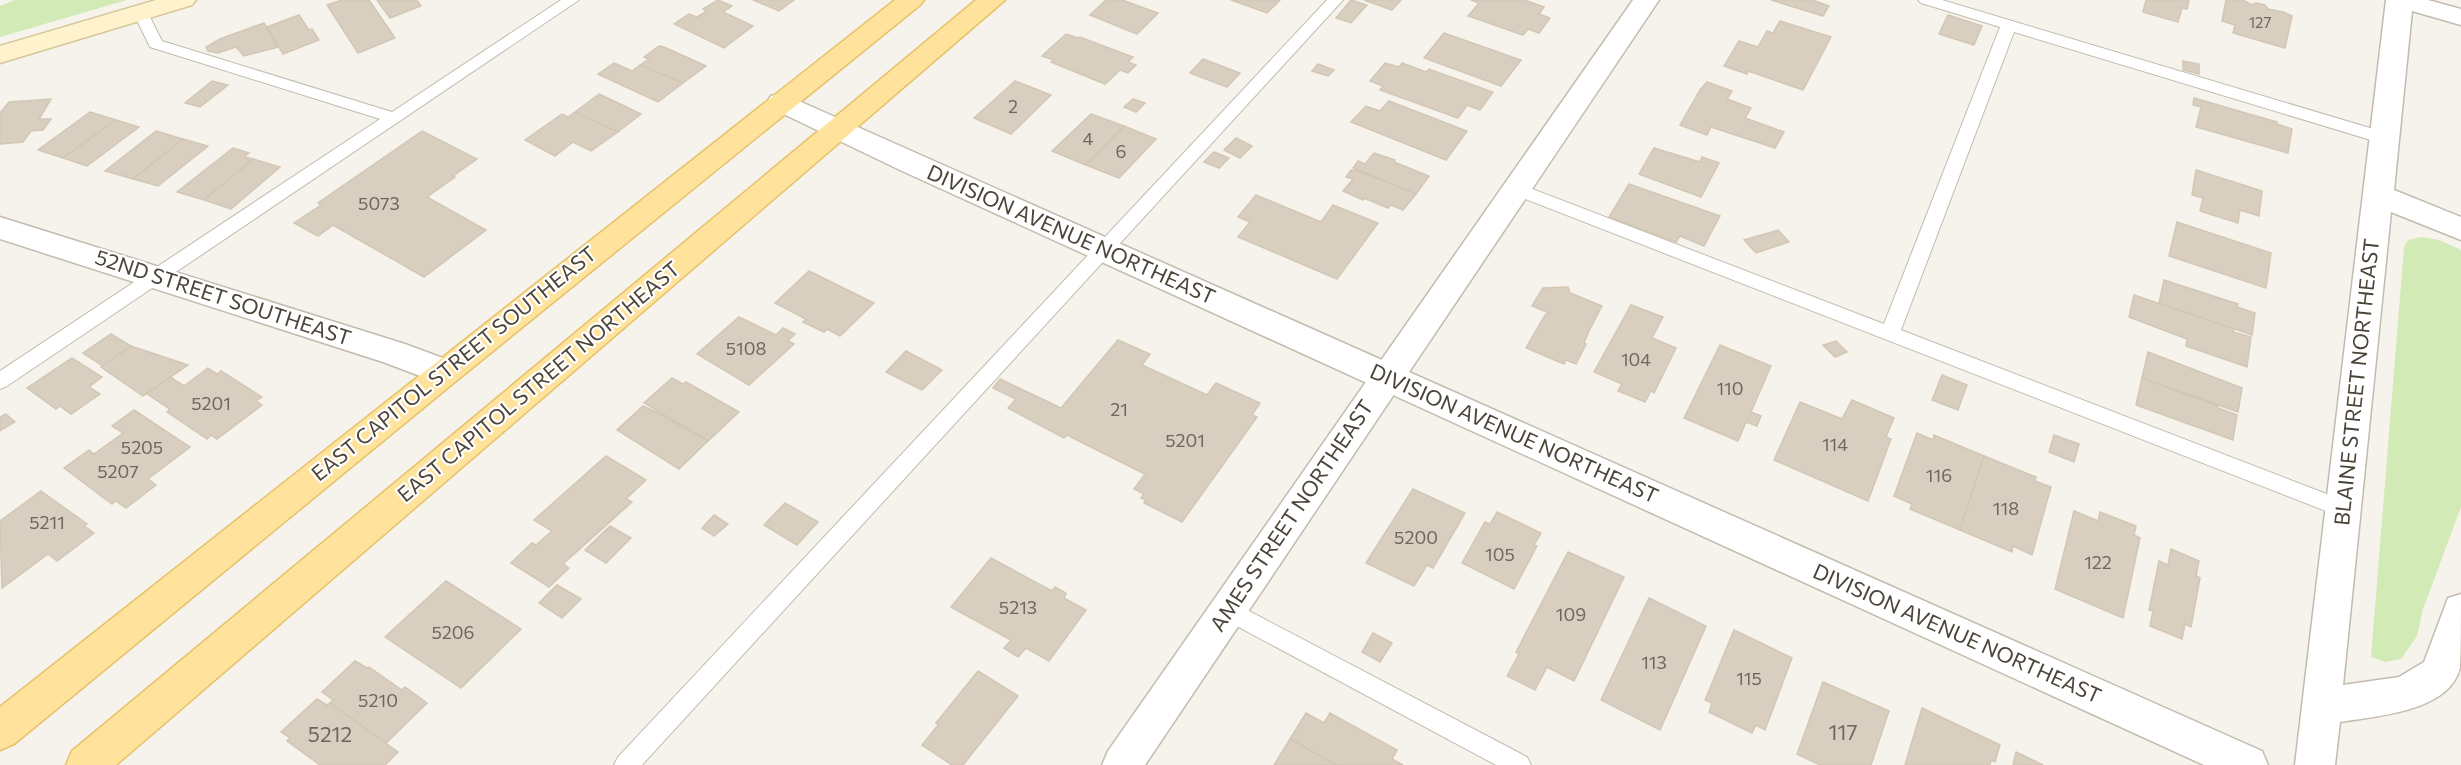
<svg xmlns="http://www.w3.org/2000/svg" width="2461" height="765" viewBox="0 0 2461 765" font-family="Commissioner,sans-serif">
	<rect width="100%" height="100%" fill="#f6f3ec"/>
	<!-- green -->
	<g fill="#d2eab5">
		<polygon points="15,0 127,0 0,37 0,6"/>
		<polygon points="2421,237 2439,240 2461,250 2461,507 2423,609 2417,636 2401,659 2385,662 2371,657 2404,247 2408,240"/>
	</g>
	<!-- building -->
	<g fill="#d8cfc1" stroke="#d3c7b4" stroke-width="1.5">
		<polygon points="342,0 369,0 395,38 358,53 327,5"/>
		<polygon points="377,0 417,0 421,6 390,18"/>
		<polygon points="718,0 732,6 723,12 753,26 724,48 674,24 689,14 697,17 707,11 703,9"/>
		<polygon points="753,0 794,0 779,11"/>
		<polygon points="1106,0 1122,0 1158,13 1137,34 1090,15"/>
		<polygon points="1231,0 1280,0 1267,13"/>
		<polygon points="1351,0 1367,5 1351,23 1336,18"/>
		<polygon points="1364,0 1401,0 1392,10"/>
		<polygon points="1471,0 1524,0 1544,7 1539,14 1550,18 1539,33 1528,29 1523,35 1468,16 1479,3"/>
		<polygon points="1771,0 1812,0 1829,6 1823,16"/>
		<polygon points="2146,0 2189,0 2187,9 2182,8 2178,22 2143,12"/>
		<polygon points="2226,0 2243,0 2252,5 2256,3 2265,5 2268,9 2283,12 2292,16 2285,48 2233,33 2235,25 2222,21"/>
		<polygon points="299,15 309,30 312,29 319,40 283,54 267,27"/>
		<polygon points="1948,15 1982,26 1974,45 1939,34"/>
		<polygon points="1780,21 1831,37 1803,90 1748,71 1747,74 1724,66 1739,41 1758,47 1767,31 1773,33"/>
		<polygon points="264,23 278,47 244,56 236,47 218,53 208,51 206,47 220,39"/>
		<polygon points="1444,33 1521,60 1501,86 1424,58"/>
		<polygon points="1066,34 1078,38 1080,37 1133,57 1128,62 1136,65 1128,73 1120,70 1105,84 1051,62 1054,60 1042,56"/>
		<polygon points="659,46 664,47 706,66 683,83 640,65 649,59 644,57"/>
		<polygon points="1203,59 1240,73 1227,87 1190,73"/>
		<polygon points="2183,61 2199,64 2199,74 2183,70"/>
		<polygon points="614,63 632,71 640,65 683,83 658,102 598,74"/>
		<polygon points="1385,63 1399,67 1402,63 1426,72 1429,69 1493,92 1480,110 1467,105 1458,118 1380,90 1383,86 1370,81"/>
		<polygon points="1318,64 1334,70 1328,76 1312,71"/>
		<polygon points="212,81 228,85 200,107 185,103"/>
		<polygon points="1015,81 1051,95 1011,134 974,118"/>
		<polygon points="1707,82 1732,91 1727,99 1751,108 1745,118 1784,132 1775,148 1711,127 1707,135 1680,125 1700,90"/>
		<polygon points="599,94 641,114 618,132 575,112"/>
		<polygon points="2194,98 2277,122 2277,124 2292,129 2288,153 2196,127 2201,107 2193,105"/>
		<polygon points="51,99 39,119 51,119 43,130 31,131 23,142 0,144 0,113 9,102"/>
		<polygon points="1133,99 1145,103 1136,112 1124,107"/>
		<polygon points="1389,101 1467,131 1446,160 1351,122 1366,106 1380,111"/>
		<polygon points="90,112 116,120 63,158 38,150"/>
		<polygon points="575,112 618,132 591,151 573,142 555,156 525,140 562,114 568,117"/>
		<polygon points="1091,114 1124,126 1086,165 1052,151"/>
		<polygon points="116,120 139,127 87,166 63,158"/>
		<polygon points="1124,126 1156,139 1119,178 1086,165"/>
		<polygon points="156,131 183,139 133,179 105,171"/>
		<polygon points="422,131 477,159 453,176 455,177 427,197 486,230 424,277 333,225 318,236 294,223 321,205 318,203"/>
		<polygon points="1236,138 1252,146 1240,158 1224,150"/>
		<polygon points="183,139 208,146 158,186 133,179"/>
		<polygon points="233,148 249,153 244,157 253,159 204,200 177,192"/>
		<polygon points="1654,148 1700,162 1702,157 1719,163 1701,197 1639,174"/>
		<polygon points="1214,152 1229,158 1219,168 1204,162"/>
		<polygon points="1374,153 1395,160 1394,162 1429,176 1416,194 1353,168 1358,161 1365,164"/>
		<polygon points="253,159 280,167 231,209 204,200"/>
		<polygon points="1351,170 1359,171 1416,194 1403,210 1391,205 1388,208 1364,198 1363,200 1343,191 1353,179 1346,177"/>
		<polygon points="2196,170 2262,191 2259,216 2240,210 2238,223 2200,211 2203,198 2192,195"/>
		<polygon points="1629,184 1720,216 1704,246 1680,236 1676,242 1609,217"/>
		<polygon points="1256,195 1321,222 1333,205 1378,223 1337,279 1238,237 1250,222 1238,217"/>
		<polygon points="2177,222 2271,253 2266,288 2169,256"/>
		<polygon points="1778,230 1789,242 1756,253 1744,240"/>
		<polygon points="809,271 874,303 840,336 827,329 824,332 803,322 806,319 775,303"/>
		<polygon points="2164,280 2238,304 2237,307 2255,313 2252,335 2159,303"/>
		<polygon points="1568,287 1570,293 1602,306 1589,331 1584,343 1586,344 1576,364 1566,360 1564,364 1526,348 1545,315 1549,313 1532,306 1543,288"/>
		<polygon points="2134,295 2234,329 2233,332 2251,337 2247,367 2186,346 2187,339 2129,317"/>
		<polygon points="1631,305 1663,317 1652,338 1676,348 1654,393 1651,391 1645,402 1618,391 1622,384 1594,372"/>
		<polygon points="739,317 776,335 783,328 795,334 788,341 794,344 749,385 697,354"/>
		<polygon points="111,334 131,346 103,366 83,353"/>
		<polygon points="1118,340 1150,354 1142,365 1207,395 1216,383 1260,403 1252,415 1257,417 1182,522 1144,503 1146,500 1141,498 1144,494 1134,489 1145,474 1067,435 1064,438 1008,408 1016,399 993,388 1000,379 1061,408"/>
		<polygon points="1836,341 1847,352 1835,357 1823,345"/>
		<polygon points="1720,345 1771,366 1751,412 1761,416 1757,426 1746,422 1738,441 1684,418"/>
		<polygon points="131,346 188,365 143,396 101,367"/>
		<polygon points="906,351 942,370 922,390 886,372"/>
		<polygon points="2148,352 2242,388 2238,412 2142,378"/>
		<polygon points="72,358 102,377 89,387 100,394 71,414 60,406 56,409 27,388"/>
		<polygon points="208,368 217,374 221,371 262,397 256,401 262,405 217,439 211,435 207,439 167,412 170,409 147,394 170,377 184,386"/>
		<polygon points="1942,375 1967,385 1958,410 1932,400"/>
		<polygon points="672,378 683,384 686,382 739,412 708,441 644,403"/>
		<polygon points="2142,378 2218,406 2218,408 2237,415 2233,440 2136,405"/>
		<polygon points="1852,400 1894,418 1886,437 1891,439 1868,501 1774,460 1800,402 1842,419"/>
		<polygon points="643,406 656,412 708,441 679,469 617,430"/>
		<polygon points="134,410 190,447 148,479 156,485 126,508 116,501 112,504 64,468 89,450 94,454 123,433 112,426"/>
		<polygon points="6,414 15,422 0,431 0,417"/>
		<polygon points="1917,433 1933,440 1934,435 1984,456 1960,530 1910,509 1912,504 1894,496"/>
		<polygon points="2054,435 2079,444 2074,462 2049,452"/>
		<polygon points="606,456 646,480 626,499 632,502 563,564 569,568 549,587 511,563 532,543 536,545 552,531 534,520"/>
		<polygon points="1984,456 2036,477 2035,481 2051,487 2032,555 2013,546 2012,552 1960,530"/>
		<polygon points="1413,489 1465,513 1433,568 1427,565 1414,586 1366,563"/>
		<polygon points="41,491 87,524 84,526 94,533 57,561 48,554 2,588 0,521"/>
		<polygon points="785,503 818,522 797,545 764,525"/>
		<polygon points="2074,511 2098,521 2100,512 2136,526 2134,535 2140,538 2123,618 2055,589"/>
		<polygon points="1497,512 1541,533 1534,545 1537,546 1514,589 1462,563 1485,522 1490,524"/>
		<polygon points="714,515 728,524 714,536 702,528"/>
		<polygon points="610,526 631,538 606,563 585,550"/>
		<polygon points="2171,549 2199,561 2196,576 2200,578 2191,627 2185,624 2182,639 2150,626 2153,611 2149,610 2159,561 2168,565"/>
		<polygon points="1568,552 1624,577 1574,681 1547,667 1535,690 1507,676 1519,654 1516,652"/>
		<polygon points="991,558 1052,591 1055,587 1066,593 1064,598 1086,610 1049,661 1026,648 1018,657 1004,648 1011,640 951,607"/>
		<polygon points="446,581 521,629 461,688 385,637"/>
		<polygon points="557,585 581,599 562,618 539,603"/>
		<polygon points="1649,598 1706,626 1660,730 1601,700"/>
		<polygon points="1734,630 1792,658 1765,730 1756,725 1752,733 1709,712 1712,703 1705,700"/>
		<polygon points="1373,633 1392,643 1380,662 1362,652"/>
		<polygon points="355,661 367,668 369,667 402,690 405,687 427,703 386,743 330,703 333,700 322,692"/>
		<polygon points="978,671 1018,696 963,765 952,765 922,745 938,725 936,723"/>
		<polygon points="1823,682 1889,711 1871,765 1820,765 1797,754"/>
		<polygon points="317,699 327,705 330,703 398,752 385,765 320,765 287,741 290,738 281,732"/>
		<polygon points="1922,708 2000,745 1995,762 1991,760 1990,765 1905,765"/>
		<polygon points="1306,713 1324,723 1330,713 1397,750 1392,759 1403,765 1336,765 1290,739"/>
		<polygon points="1290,739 1336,765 1274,765"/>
		<polygon points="2016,752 2043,765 2013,765"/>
	</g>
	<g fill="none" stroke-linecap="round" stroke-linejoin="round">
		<!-- service casing -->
		<g stroke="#c2bbae" stroke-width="2">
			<g id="service">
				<polygon points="561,0 579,0 7,386 0,389 0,371 380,119 150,47 134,14 137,11 147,11 162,41 392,112"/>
				<polygon points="1327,0 1343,0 642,765 614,765 618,757"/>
				<polygon points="1918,0 1942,0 2390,134 2392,138 2390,142 2384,144 2014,32 1901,330 2350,503 2353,509 2350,515 2343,518 2336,515 1510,193 1507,189 1510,185 1522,185 1884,324 2000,27 1921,3"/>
				<polygon points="1228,600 1527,757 1531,765 1496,765 1220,617 1217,610 1220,603"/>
			</g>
		</g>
		<!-- minor casing -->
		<g stroke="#c2bbae" stroke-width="3">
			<g id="minor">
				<polygon points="1633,0 1659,0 1145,765 1102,765 1108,751"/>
				<path d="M2386,0H2428L2461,9V25L2412,11L2394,190L2461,217V240L2391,212L2343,685L2399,677L2424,662L2448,598L2461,594C2461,615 2461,648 2460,668C2449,712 2376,716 2340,722L2335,765H2295Z"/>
				<polygon points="0,217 405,344 456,363 460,372 456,381 444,385 383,362 0,239"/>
			</g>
		</g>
		<!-- tertiary casing -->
		<g stroke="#c2bbae" stroke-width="3">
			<polygon id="tertiary" points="781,93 2262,751 2268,765 2204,765 900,170 771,108 767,102 771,96"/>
		</g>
		<!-- secondary casing -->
		<g stroke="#d6c79b" stroke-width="3">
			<polygon id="secondary" points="156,0 196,0 192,5 0,63 0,46"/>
		</g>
		<!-- primary casing -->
		<g stroke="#e6c16a" stroke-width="3">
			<g id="primary">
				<polygon points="895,0 924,0 920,5 456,381 14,744 0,750 0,707"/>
				<polygon points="976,0 1005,0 116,765 66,765 72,751"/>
			</g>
		</g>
		<!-- service -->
		<use href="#service" fill="#fff" fill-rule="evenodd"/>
		<!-- minor -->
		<use href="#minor" fill="#fff" fill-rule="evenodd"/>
		<!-- tertiary -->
		<use href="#tertiary" fill="#fff" fill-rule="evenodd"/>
		<!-- secondary -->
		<use href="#secondary" fill="#fff3cd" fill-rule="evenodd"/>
		<!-- primary -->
		<use href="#primary" fill="#ffe39c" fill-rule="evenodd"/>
	</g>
	<g text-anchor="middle" stroke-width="4.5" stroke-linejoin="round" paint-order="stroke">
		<!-- far-number labels -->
		<g font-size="15" fill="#6e675b">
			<text x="2260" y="28">127</text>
		</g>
		<!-- number labels -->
		<g font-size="18" fill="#6e675b">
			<text x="1013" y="113">2</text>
			<text x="1088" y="145">4</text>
			<text x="1121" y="158">6</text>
			<text x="379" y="210">5073</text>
			<text x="746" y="355">5108</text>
			<text x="1636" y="366">104</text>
			<text x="1730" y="395">110</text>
			<text x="211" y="410">5201</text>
			<text x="1119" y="416">21</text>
			<text x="1185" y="447">5201</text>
			<text x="1835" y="451">114</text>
			<text x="142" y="454">5205</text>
			<text x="118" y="478">5207</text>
			<text x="1939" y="482">116</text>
			<text x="2006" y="515">118</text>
			<text x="47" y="529">5211</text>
			<text x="1416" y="544">5200</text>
			<text x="1500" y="561">105</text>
			<text x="2098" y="569">122</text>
			<text x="1018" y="614">5213</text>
			<text x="1571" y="621">109</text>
			<text x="453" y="639">5206</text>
			<text x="1654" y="669">113</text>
			<text x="1749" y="685">115</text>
			<text x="378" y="707">5210</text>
		</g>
		<!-- street labels -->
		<g font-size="21" fill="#4b4439" stroke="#fff">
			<text transform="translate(1071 235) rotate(24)" y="7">DIVISION AVENUE NORTHEAST</text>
			<text transform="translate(223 298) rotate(18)" y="7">52ND STREET SOUTHEAST</text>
			<text transform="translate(454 364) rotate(-39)" y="7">EAST CAPITOL STREET SOUTHEAST</text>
			<text transform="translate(539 382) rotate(-40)" y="7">EAST CAPITOL STREET NORTHEAST</text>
			<text transform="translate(2357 382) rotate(-84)" y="7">BLAINE STREET NORTHEAST</text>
			<text transform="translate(1514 434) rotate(24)" y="7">DIVISION AVENUE NORTHEAST</text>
			<text transform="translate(1292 516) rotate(-56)" y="7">AMES STREET NORTHEAST</text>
			<text transform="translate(1957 634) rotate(24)" y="7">DIVISION AVENUE NORTHEAST</text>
		</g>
		<!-- near-number labels -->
		<g font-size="21" fill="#6e675b">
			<text x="1843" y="740">117</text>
			<text x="330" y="742">5212</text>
		</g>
	</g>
</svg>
